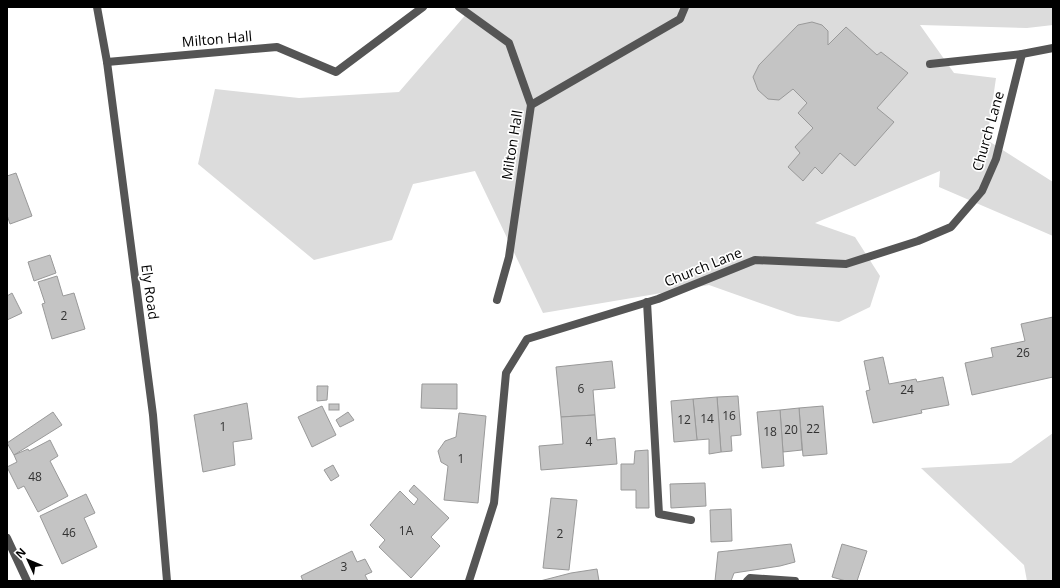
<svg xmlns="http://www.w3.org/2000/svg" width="1060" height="588" viewBox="0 0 1060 588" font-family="'Open Sans',sans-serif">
	<rect width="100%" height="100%" fill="#fff"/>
	<!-- green -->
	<g fill="#dcdcdc">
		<polygon points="467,7 1053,7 1053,25 1027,28 920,25 954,73 996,78 987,140 1053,182 1053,236 939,187 940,171 815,223 855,237 880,276 870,307 839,322 797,316 709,285 543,313 475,171 413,184 392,240 314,260 198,164 215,89 299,98 399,92 468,12"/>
		<polygon points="1053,433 1053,581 1027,581 1024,565 921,468 1011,463"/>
	</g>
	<!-- building -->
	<g fill="#c4c4c4" stroke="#999">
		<polygon points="812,22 822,25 828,31 828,45 846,27 877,55 881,52 908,73 877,108 894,122 855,166 840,153 822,174 815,167 803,181 788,167 800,153 795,147 813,128 798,113 807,103 793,89 779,100 768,99 758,90 753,77 759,65 798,25"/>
		<polygon points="16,173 32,216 10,224 7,215 7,176"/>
		<polygon points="50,255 56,273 34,281 28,262"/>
		<polygon points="57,276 63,296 74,293 85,329 52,339 42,304 45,303 38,282"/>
		<polygon points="12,293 22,313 7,320 7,296"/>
		<polygon points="1053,317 1053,377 972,395 965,363 993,357 991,348 1025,341 1021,324"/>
		<polygon points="883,357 889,384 916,379 917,382 943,377 949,405 921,410 922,413 873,423 866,391 870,390 864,361"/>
		<polygon points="612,361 615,388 593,390 595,415 561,417 556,367"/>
		<polygon points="422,384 457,384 457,409 421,408"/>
		<polygon points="317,386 328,386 327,400 317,401"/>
		<polygon points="738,396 741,435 731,436 732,451 721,452 717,397"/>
		<polygon points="717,397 721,452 709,454 709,439 697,440 693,399"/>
		<polygon points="693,399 697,440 674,442 671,401"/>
		<polygon points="247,403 252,439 233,442 235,465 203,472 194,415"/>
		<rect x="329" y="404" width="10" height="6"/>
		<polygon points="322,406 336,435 312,447 298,417"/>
		<polygon points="823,406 827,454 803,456 799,408"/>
		<polygon points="799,408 802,450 783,452 780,410"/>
		<polygon points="780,410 784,466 762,468 757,412"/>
		<polygon points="53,412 62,425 14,455 7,443"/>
		<polygon points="348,412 354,420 340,427 336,420"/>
		<polygon points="459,413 486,416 478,503 444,500 448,466 441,462 438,451 445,441 456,437"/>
		<polygon points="595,415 597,440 615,438 617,464 541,470 539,446 563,444 561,417"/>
		<polygon points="50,440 58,456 50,461 68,496 38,512 24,486 18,489 7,467 17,462 14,455 28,449 29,451"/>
		<polygon points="648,450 649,508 636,508 636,490 621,490 621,464 634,464 635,451"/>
		<polygon points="333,465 339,476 331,481 324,470"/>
		<polygon points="705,483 706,506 671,508 670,484"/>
		<polygon points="414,485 449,518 431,537 440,546 411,578 379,547 385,540 370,525 400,491 414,505 418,499 409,491"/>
		<polygon points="86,494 95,513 84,518 97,547 62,564 40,516"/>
		<polygon points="551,498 577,500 569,570 543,568"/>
		<polygon points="731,509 732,541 711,542 710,510"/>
		<polygon points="791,544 795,562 780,566 734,573 731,581 715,581 718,552"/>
		<polygon points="842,544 867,551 857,581 846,581 832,577"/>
		<polygon points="352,551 357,562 365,559 372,572 365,575 368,581 303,581 301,576"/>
		<polygon points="597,569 599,581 540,581 571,573"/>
	</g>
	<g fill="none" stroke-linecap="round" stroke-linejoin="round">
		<!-- service -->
		<g stroke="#555" stroke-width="8">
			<polyline points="459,7 509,43 531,105"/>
			<polyline points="107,62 277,47 336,72 423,7"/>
			<polyline points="930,64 1022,54 1053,48"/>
			<polyline points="497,300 509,257 531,105 680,19 685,7"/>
			<polyline points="647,302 659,514 691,520"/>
			<polyline points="747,581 750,578 795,581"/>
		</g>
		<!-- minor -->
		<polyline stroke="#555" stroke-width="8" points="469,581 494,503 506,373 527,339 658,299 755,260 846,264 918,241 951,227 982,191 996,159 1022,54"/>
		<!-- tertiary -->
		<g stroke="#555" stroke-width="8">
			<polyline points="97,7 107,62 153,415 167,581"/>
			<polyline points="7,538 27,581"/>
		</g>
	</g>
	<g text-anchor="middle" stroke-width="3.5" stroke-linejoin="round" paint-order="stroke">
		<!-- number labels -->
		<g font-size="12" fill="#313131">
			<text x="64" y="320">2</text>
			<text x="1023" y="357">26</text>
			<text x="581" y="393">6</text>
			<text x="907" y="394">24</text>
			<text x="729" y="420">16</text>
			<text x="707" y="423">14</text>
			<text x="684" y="424">12</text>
			<text x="223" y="431">1</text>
			<text x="813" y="433">22</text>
			<text x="791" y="434">20</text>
			<text x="770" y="436">18</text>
			<text x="589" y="446">4</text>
			<text x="461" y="463">1</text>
			<text x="35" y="481">48</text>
			<text x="406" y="535">1A</text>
			<text x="69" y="537">46</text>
			<text x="560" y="538">2</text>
			<text x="344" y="571">3</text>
		</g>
		<!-- street labels -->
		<g font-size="14" fill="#000" stroke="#fff">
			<text transform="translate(217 39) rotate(-5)" y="5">Milton Hall</text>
			<text transform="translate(988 131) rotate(-74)" y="5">Church Lane</text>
			<text transform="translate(512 145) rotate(-81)" y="5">Milton Hall</text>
			<text transform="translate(703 267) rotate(-22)" y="5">Church Lane</text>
			<text transform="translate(150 292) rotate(82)" y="5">Ely Road</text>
		</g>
	</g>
	<!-- border -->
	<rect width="1060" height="588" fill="none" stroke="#000000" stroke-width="16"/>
	<!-- north arrow -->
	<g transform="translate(28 560) rotate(314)" stroke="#ffffff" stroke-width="3" paint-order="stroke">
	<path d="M0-3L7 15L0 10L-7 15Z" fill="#000000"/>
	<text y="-6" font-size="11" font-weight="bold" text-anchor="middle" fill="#000000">N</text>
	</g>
</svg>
